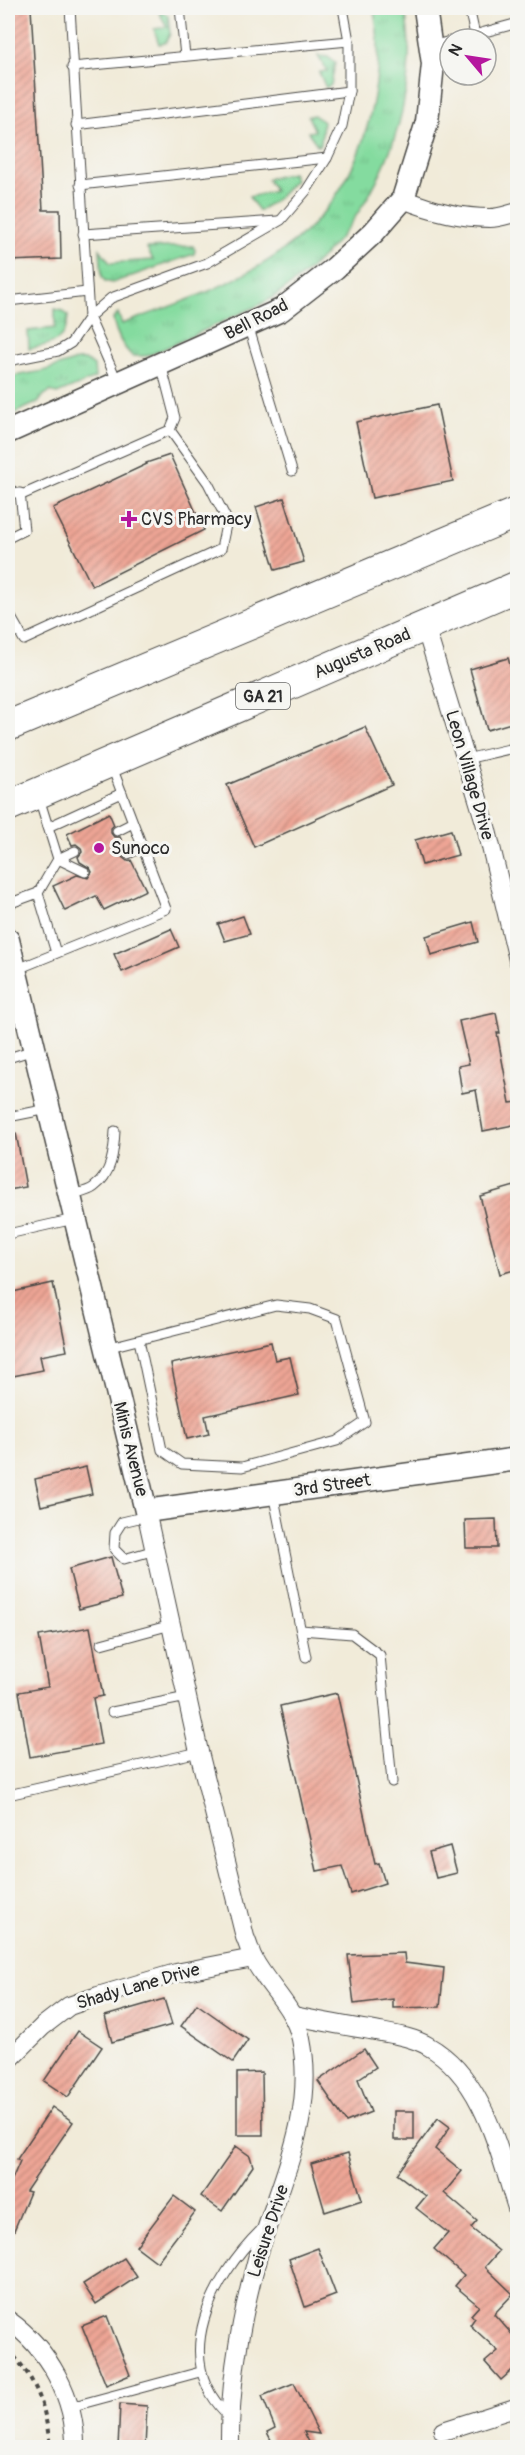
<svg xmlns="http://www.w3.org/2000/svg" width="525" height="2455" viewBox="0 0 525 2455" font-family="Pangolin,sans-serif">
	<defs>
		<pattern id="grass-tufts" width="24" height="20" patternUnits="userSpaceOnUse" patternTransform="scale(1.5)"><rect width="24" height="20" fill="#84db9f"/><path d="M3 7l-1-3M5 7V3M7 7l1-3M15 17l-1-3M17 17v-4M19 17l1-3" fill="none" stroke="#72bc89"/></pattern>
		<pattern id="building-hatch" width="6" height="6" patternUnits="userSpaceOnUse" patternTransform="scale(1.5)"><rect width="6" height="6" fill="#eea595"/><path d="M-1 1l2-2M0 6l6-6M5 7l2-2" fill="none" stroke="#c1877a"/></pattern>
	</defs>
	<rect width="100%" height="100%" fill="#f6f6f2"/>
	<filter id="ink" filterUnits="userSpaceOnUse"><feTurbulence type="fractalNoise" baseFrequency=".0167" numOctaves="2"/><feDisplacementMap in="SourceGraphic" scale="12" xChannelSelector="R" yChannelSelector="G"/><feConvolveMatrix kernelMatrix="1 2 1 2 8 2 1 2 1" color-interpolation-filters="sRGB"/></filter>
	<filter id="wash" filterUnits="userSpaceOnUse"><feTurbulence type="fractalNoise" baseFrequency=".008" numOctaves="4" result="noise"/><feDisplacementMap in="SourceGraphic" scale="24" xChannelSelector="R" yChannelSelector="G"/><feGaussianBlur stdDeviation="1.35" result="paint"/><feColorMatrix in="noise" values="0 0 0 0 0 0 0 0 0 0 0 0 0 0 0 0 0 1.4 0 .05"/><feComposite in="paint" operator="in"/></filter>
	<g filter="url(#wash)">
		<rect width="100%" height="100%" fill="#f1ebd9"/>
		<!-- grass -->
		<g fill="url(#grass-tufts)" stroke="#588365" stroke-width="1.5">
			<path d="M373,8H405C407,24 410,41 409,58C405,154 353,246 272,298C259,306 244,312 230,318C203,331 175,344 147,356H132C121,345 116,334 113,319L118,313L122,324C236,283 335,251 369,120C378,84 382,44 373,8Z"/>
			<polygon points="158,10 168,15 170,34 165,43 159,44 154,29 167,27"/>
			<polygon points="318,56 328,57 335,63 331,85 326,88 319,72 327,71"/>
			<polygon points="314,115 323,122 321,143 318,146 308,132 315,131 308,116"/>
			<polygon points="292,173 295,180 277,199 259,211 249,197 275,191 267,179"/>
			<polygon points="193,246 195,250 194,254 112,283 105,281 102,277 100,249 110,263 153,260 147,248"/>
			<path d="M55,309L63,311L68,316C66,344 52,343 29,349L28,331L55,328Z"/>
			<polygon points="77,360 85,360 94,366 95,378 57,394 51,391 44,395 39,402 8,416 8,377 43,371"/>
		</g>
		<g id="blocks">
			<!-- building -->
			<g fill="url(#building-hatch)">
				<polygon points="8,8 31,8 43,210 60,210 61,259 8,261"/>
				<polygon points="437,405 453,481 372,498 356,422"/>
				<polygon points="170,455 204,530 92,586 53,508 147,464 146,463"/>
				<polygon points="284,498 304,562 275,570 256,507"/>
				<polygon points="508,658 518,692 518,721 487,730 470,669"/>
				<polygon points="365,727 392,785 254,847 227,785"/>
				<polygon points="109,813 114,825 111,828 111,833 114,837 120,837 125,848 121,853 122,857 127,861 131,860 146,890 104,910 96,896 65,911 53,886 77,875 88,878 92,872 90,868 80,862 78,857 82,852 81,848 76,844 72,845 67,834"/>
				<polygon points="451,830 458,855 422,865 415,840"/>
				<polygon points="243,916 250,934 225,941 218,924"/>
				<polygon points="473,922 478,942 431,955 426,936"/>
				<polygon points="171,929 179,947 122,972 114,954"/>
				<polygon points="496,1013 500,1033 497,1033 510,1103 518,1102 518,1124 483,1131 476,1090 462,1093 458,1066 469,1064 459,1021"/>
				<polygon points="16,1133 26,1187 8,1190 8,1134"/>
				<polygon points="518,1185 518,1269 500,1274 480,1196"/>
				<polygon points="53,1283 67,1351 40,1356 43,1370 8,1377 8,1293"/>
				<polygon points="271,1342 275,1360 290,1357 299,1395 205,1416 209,1434 187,1439 171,1364"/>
				<polygon points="86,1467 92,1494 41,1506 35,1479"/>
				<polygon points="496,1519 497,1548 466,1548 465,1520"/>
				<polygon points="111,1557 122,1598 79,1609 69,1569"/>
				<polygon points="90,1627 103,1696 93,1698 101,1744 30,1757 19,1692 48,1687 39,1636"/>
				<polygon points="337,1693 375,1864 379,1863 385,1883 351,1894 342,1866 317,1871 280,1706"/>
				<polygon points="450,1846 457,1873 436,1878 429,1852"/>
				<polygon points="404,1953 405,1963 444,1968 440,2007 393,2008 393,1999 354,2004 348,1955"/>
				<polygon points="164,1999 172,2025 112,2042 105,2016"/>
				<polygon points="197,2004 248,2040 233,2062 181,2026"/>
				<polygon points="78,2031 102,2047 68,2097 44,2081"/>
				<polygon points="364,2049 376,2067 358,2079 371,2112 346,2122 318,2081"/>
				<polygon points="262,2072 263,2135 237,2135 237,2073"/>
				<polygon points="52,2107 73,2122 26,2191 30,2192 8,2245 8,2183 10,2184 20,2161 17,2159"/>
				<rect x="394" y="2111" width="20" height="29"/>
				<polygon points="438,2118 450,2127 435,2149 462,2171 444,2193 477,2221 471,2228 499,2251 485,2267 513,2294 494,2314 518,2341 518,2365 501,2380 485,2362 498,2351 470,2325 475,2318 471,2315 479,2306 455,2286 464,2275 434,2249 448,2233 416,2208 426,2196 397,2174"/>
				<polygon points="236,2146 250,2156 253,2166 222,2211 201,2196"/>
				<polygon points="348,2153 362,2200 325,2212 311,2164"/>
				<polygon points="174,2196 195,2212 157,2262 136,2246"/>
				<polygon points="318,2248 336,2295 305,2307 289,2259"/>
				<polygon points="124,2258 137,2277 96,2304 83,2284"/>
				<polygon points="107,2316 130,2375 106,2385 82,2326"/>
				<polygon points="294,2383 319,2434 304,2432 312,2448 275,2448 267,2432 275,2428 262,2396"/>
				<polygon points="120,2404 147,2406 145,2448 118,2448"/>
			</g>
		</g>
	</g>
	<g filter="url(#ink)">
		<use href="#blocks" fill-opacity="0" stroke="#494845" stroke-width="1.5"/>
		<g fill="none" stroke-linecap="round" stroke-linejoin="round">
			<!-- service casing -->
			<g stroke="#494845" stroke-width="11">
				<g id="service">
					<polyline points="180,8 185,56"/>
					<polyline points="469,8 475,35"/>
					<polyline points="459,39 518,23"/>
					<polyline points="432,46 450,41"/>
					<polyline points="72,67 349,41"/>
					<polyline points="76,125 349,91"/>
					<polyline points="80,185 327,158"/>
					<polyline points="83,234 278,221"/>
					<polyline points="8,301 87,292"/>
					<polyline points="248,325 292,471"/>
					<polyline points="8,361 58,351 71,343 89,317 70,8"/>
					<polyline points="118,383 89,317 111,298 207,263 281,220 306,191 327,158 342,126 349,91 349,41 343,8"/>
					<polyline points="8,488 16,493 24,494 170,430 175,418 161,364"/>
					<polyline points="8,538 24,530 20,493"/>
					<polyline points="8,612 24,640 221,549 227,520 208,483 170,430"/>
					<polyline points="466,759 518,747"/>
					<polyline points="48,827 122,793"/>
					<polyline points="117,831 133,823"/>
					<polyline points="128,854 143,847"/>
					<polyline points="58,859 85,872"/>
					<polyline points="58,859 75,851"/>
					<polyline points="38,893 56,953"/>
					<polyline points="8,904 38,893 58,859 39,798"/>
					<polyline points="15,970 166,909 112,767"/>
					<polyline points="8,1020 25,1013"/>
					<polyline points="8,1058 34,1050"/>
					<polyline points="8,1117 48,1109"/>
					<path d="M71,1195C78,1193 88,1192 94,1187C112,1174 114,1151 115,1131"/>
					<polyline points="8,1234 74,1219"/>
					<polyline points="106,1348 276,1305 310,1309 337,1319 365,1422 337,1441 242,1467 182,1464 162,1450 139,1340"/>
					<polyline points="273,1493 306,1657"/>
					<polyline points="147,1516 122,1522 115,1533 114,1549 124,1559 155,1550"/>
					<polyline points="301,1630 352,1634 380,1655 392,1782"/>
					<polyline points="101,1644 171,1625"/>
					<polyline points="112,1712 187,1697"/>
					<polyline points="8,1795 199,1752"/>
					<polyline points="70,2407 200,2372"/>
					<path d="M229,2416C168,2360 213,2277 261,2230"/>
				</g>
			</g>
			<!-- minor casing -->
			<g stroke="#494845" stroke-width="20">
				<g id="minor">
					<path d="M403,199C430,210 460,218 490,218C499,218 509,214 518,212"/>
					<polyline points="425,626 485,822 518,960"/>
					<path d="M146,1511L199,1752L245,1937C248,1944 250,1951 253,1958C268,1987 294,2006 301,2039C317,2118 277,2187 257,2259C240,2322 229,2383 230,2448"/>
					<path d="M294,2016C319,2021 345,2026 370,2030C389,2034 411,2036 428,2046C485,2078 499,2154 518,2211"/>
					<polyline points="8,2061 43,2026 69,2006 98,1996 176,1973 253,1958"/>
					<path d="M8,2320C48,2348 76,2398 75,2448"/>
					<polyline points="443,2431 518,2407"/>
				</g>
			</g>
			<!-- tertiary casing -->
			<g stroke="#494845" stroke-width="25">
				<g id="tertiary">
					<polyline points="8,432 281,310 335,268 374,232 403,199 427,122 433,64 425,8"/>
					<polyline points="8,940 146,1511 518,1459"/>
				</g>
			</g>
			<!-- trunk casing -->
			<g stroke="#494845" stroke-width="32">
				<g id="trunk">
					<polyline points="8,726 518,512"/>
					<polyline points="8,806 518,586"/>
				</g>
			</g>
			<!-- path -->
			<g stroke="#494845" stroke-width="4" stroke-dasharray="4.5 4.5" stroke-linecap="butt">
				<path d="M8,2350C37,2379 46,2407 50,2448"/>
				<polyline points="15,2447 38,2448"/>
			</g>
			<!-- service -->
			<use href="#service" stroke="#fff" stroke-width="9"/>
			<!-- minor -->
			<use href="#minor" stroke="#fff" stroke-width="18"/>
			<!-- tertiary -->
			<use href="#tertiary" stroke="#fff" stroke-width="22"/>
			<!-- trunk -->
			<use href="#trunk" stroke="#fff" stroke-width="30"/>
		</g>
	</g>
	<!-- markers -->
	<g fill="#b5179e" stroke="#f6f6f2" stroke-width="2">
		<path d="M126 510h6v6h6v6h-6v6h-6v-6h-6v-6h6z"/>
		<circle cx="99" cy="848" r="6"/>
	</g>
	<g text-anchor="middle" stroke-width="6" stroke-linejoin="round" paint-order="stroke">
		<!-- shield labels -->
		<rect fill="#f6f6f2" stroke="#686867" stroke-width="1.5" x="236" y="683" width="54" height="26" rx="4.5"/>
		<g font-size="16" font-weight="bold" fill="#2b2b2b">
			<text x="263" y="702">GA 21</text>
		</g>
		<!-- street labels -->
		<g font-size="18" fill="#2b2b2b" stroke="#f6f6f2">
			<text transform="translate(256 319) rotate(-27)" y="6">Bell Road</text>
			<text transform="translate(362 653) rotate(-23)" y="6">Augusta Road</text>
			<text transform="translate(470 775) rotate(74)" y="6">Leon Village Drive</text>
			<text transform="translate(131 1449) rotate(76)" y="6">Minis Avenue</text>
			<text transform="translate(332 1485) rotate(-8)" y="6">3rd Street</text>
			<text transform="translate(138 1986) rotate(-16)" y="6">Shady Lane Drive</text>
			<text transform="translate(268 2231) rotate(-72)" y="6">Leisure Drive</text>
		</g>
		<!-- poi labels -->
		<g font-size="18" fill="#2b2b2b" stroke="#f6f6f2" text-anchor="start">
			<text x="141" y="525">CVS Pharmacy</text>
			<text x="111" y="854">Sunoco</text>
		</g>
	</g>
	<!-- margin -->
	<rect width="525" height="2455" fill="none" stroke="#f6f6f2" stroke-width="30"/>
	<!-- north arrow -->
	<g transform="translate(468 57) rotate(299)"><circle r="28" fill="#f6f6f2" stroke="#a5a5a2" stroke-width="1.5"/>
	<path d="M0-4.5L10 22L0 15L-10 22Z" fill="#b5179e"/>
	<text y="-9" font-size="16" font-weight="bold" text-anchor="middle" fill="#2b2b2b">N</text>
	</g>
</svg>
